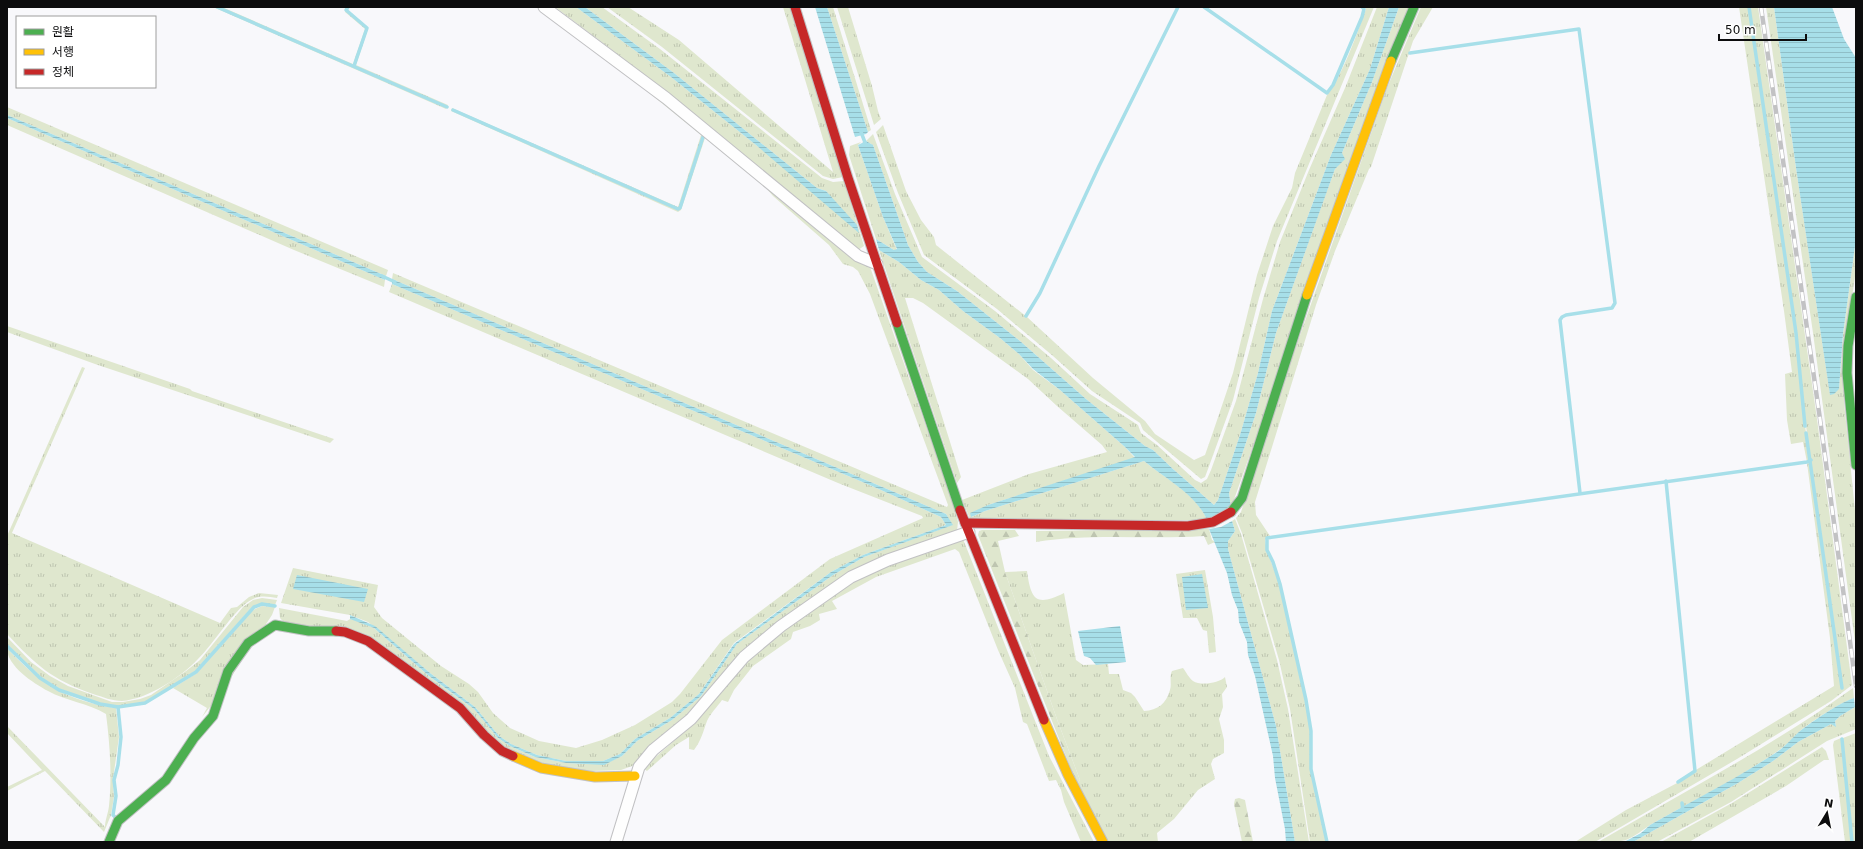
<svg xmlns="http://www.w3.org/2000/svg" width="1863" height="849" viewBox="0 0 1863 849" font-family="'DejaVu Sans','Noto Sans KR',sans-serif">
	<defs>
		<pattern id="grass-tufts" width="24" height="20" patternUnits="userSpaceOnUse"><rect width="24" height="20" fill="#dfe7ce"/><path d="M3 7l-1-3M5 7V3M7 7l1-3M15 17l-1-3M17 17v-4M19 17l1-3" fill="none" stroke="#bec5b0"/></pattern>
		<pattern id="forest-firs" width="22" height="20" patternUnits="userSpaceOnUse"><rect width="22" height="20" fill="#dfe7ce"/><path d="M5 1l3.5 6h-7zM16 11l3.5 6h-7z" fill="#bec5b0"/></pattern>
		<pattern id="water-rules" width="6" height="5" patternUnits="userSpaceOnUse"><rect width="6" height="5" fill="#a7dfe9"/><path d="M0 2.5h6" fill="none" stroke="#8fbec7"/></pattern>
	</defs>
	<rect width="100%" height="100%" fill="#f8f8fb"/>
	<!-- grass -->
	<g fill="url(#grass-tufts)">
		<polygon points="213,7 222,7 353,64 365,29 345,12 345,7 350,7 348,10 368,29 356,65 448,105 446,109"/>
		<polygon points="555,7 576,7 671,77 756,145 833,200 826,191 817,188 674,73 585,7 602,7 660,49 822,178 833,182 844,181 864,246 858,250 612,50"/>
		<polygon points="607,7 628,7 679,40 833,172 783,7 790,7 843,177 833,179 823,176 662,47"/>
		<polygon points="827,7 833,7 871,130 868,132"/>
		<polygon points="837,7 848,7 872,86 878,111 881,119 874,125"/>
		<path d="M1365,7H1374L1277,241L1259,298L1233,400L1208,469L1205,477L1201,479L1143,430L1140,423L1092,391L1053,356L997,309L924,255L898,193L876,132L883,125L906,191L921,220L934,237L936,245L1027,317L1093,378L1145,421L1155,434L1194,460L1205,455L1212,435L1233,373L1257,275L1273,226L1292,188L1295,173L1327,95C1344,72 1356,36 1366,9Z"/>
		<polygon points="1377,7 1389,7 1370,69 1331,155 1272,311 1258,373 1240,435 1218,500 1214,505 1173,469 1153,450 1145,446 1086,399 1020,341 957,291 927,272 918,262 908,245 873,145 866,141 873,134 895,194 922,257 995,311 1051,358 1090,394 1138,425 1141,433 1157,445 1195,480 1201,483 1207,479 1211,470 1236,401 1263,299 1280,242 1309,170 1345,88"/>
		<polygon points="1399,7 1409,7 1231,508 1229,493 1256,413 1276,333 1325,196 1335,169 1340,163 1342,153 1372,82"/>
		<path d="M1421,7H1433L1413,41L1371,167L1369,169L1335,251L1316,305L1255,502L1256,515L1270,536L1265,540C1267,555 1275,569 1279,584L1306,700L1311,730V769L1326,842H1310L1290,709L1279,660L1242,533L1236,518L1241,512L1279,395L1387,88Z"/>
		<polygon points="1739,7 1749,7 1795,334 1805,426 1810,460 1807,462 1803,442 1791,444 1787,420 1785,374 1792,372 1784,311"/>
		<polygon points="1750,7 1758,7 1817,419 1852,685 1831,701 1737,759 1595,842 1575,842 1626,810 1679,782 1681,779 1834,686 1830,638 1807,463 1810,461 1843,687 1806,426 1796,333"/>
		<polygon points="1766,7 1774,7 1796,168 1830,394 1839,388 1843,334 1856,239 1856,270 1847,331 1844,402 1856,520 1856,649 1813,333"/>
		<path d="M562,22L707,133L858,260L869,264L954,506L958,522L957,531L956,532C918,549 875,557 840,580L750,646L736,659L699,709L688,720L635,765L621,770L592,771L555,767L537,763L503,748L457,703L361,633C342,623 288,631 280,618L279,608L347,621L350,619L356,620L374,628L429,676L474,709L498,738L510,746L535,757L566,763L604,764L622,756L637,741L672,720L701,696L737,644L833,575L864,557L952,525L946,514L392,279L393,273L947,507L948,505L870,294L858,271L853,267L843,264L829,245L773,196L767,189L705,138L681,210L678,212L451,111L452,108L678,207L701,135Z"/>
		<polygon points="7,107 388,270 386,276 7,115"/>
		<polygon points="7,118 385,280 384,287 294,250 7,125"/>
		<polygon points="861,142 858,145 883,217 897,250 894,250 876,239 849,155 850,146"/>
		<path d="M879,250L899,262L921,280L939,290L963,311L1000,338L1019,354L1033,370L1060,390L1125,447L1135,458L988,505L971,517L985,511L1144,461C1163,477 1198,495 1207,520L971,521L962,500L1029,474L1107,452L1102,445L1057,406L1028,379L923,303L913,298H905L961,477L957,483Z"/>
		<polygon points="392,284 872,486 941,517 946,525 863,555 831,572 734,643 699,694 670,718 635,739 620,754 603,761 566,761 537,755 511,744 499,736 475,707 430,673 368,622 350,615 281,603 293,568 378,585 374,607 382,618 441,666 469,684 478,692 493,713 510,728 539,741 576,748 602,740 635,725 672,702 680,694 722,640 830,559 923,518 922,516 838,483 389,292"/>
		<polygon points="7,326 190,389 192,391 334,439 330,443 95,364 7,332"/>
		<path d="M82,367L85,368L12,533L220,623L231,608L237,607L249,597L259,593L278,595L277,598C269,597 261,595 253,599C236,606 213,645 198,659C181,677 148,699 122,701C112,701 103,697 93,694C51,679 37,666 7,634V536Z"/>
		<polygon points="1235,519 1241,534 1277,660 1288,709 1309,842 1295,842 1276,726 1228,549 1228,541 1235,531 1232,521"/>
		<path d="M959,539H963L1049,756L1094,842H1081L1064,802L1061,790L1056,780L1049,781L1027,724L1023,722L1015,688L998,650L959,552L955,549L876,577L832,601L837,609L819,614L820,620L810,626L793,632L791,639L753,666L734,690L728,702L722,700C717,707 710,714 707,721C703,732 701,741 694,750L689,749V737L676,745L647,771L643,768L698,720L739,669L763,646L846,586L883,568Z"/>
		<polygon points="1205,570 1213,617 1216,652 1209,653 1207,631 1203,630 1197,618 1183,618 1176,574"/>
		<path d="M1027,571C1031,600 1036,607 1064,593L1076,660L1083,665L1108,664L1109,674H1119L1123,690L1131,693L1135,697L1144,711C1158,710 1166,704 1170,690C1172,684 1169,677 1172,671L1183,668C1186,672 1189,678 1193,681C1201,686 1219,683 1225,677L1227,687L1222,694L1223,707L1219,719L1224,740V753L1213,759L1211,764L1215,779L1198,790L1174,819L1157,833L1158,842H1107L1077,784L1080,780L1058,722L1005,572Z"/>
		<polygon points="262,598 277,600 275,605 262,603 253,606 195,671 145,702 118,706 100,703 60,689 41,677 7,644 7,637 31,662 50,676 68,686 112,702 123,702 140,699 151,695 186,671 200,660 243,607 253,600"/>
		<polygon points="262,606 275,607 272,615 218,697 202,717 207,708 173,688 197,673 248,614 255,609"/>
		<path d="M7,648C41,685 66,700 116,708L119,737L113,779L114,797L111,815L104,832L45,771L7,791V787L42,770L7,733V726L105,827C105,820 108,814 109,806C112,776 110,745 106,714C88,703 66,701 48,691C33,683 7,666 7,648Z"/>
		<path d="M1853,688L1854,698C1840,703 1812,721 1800,731C1794,737 1789,743 1782,748C1740,778 1694,800 1650,825C1626,842 1627,842 1598,842C1682,793 1774,745 1853,688Z"/>
		<polygon points="1855,707 1856,729 1827,741 1731,802 1657,842 1633,842 1738,783 1773,761 1798,742 1831,724 1836,726 1835,721 1840,716"/>
		<polygon points="1856,733 1856,842 1853,842 1843,738"/>
		<polygon points="1841,738 1851,842 1845,842 1833,745 1834,741"/>
		<polygon points="1822,747 1826,751 1829,760 1824,760 1786,786 1689,842 1661,842 1732,803"/>
	</g>
	<!-- forest -->
	<g fill="url(#forest-firs)">
		<path d="M1209,529L1212,540L1215,542L1208,545L1204,536C1148,540 1092,533 1036,542V531Z"/>
		<polygon points="982,530 1015,530 1019,536 998,541 1005,572 1058,722 1080,780 1077,784 978,535 979,531"/>
		<polygon points="1239,798 1245,800 1253,842 1242,842 1234,804 1235,799"/>
	</g>
	<!-- water -->
	<g fill="url(#water-rules)">
		<polygon points="576,7 585,7 593,13 674,73 817,188 826,191 857,225 859,233 756,145 671,77"/>
		<polygon points="815,7 827,7 868,132 866,134 855,137"/>
		<path d="M1389,7H1399L1372,82L1342,153L1345,159L1335,169L1276,333L1256,413L1229,493L1231,508L1207,520C1197,495 1163,477 1144,461L985,511L971,517L970,513L988,505L1135,457L1125,447L1060,390L1033,369L1019,354L1000,338L963,311L939,290L921,280L899,262L879,250L876,239L894,250L897,249L883,217L858,145L866,141L873,145L908,245L918,262L927,272L957,291L1020,341L1086,399L1145,446L1153,450L1173,469L1214,505L1218,500L1240,435L1258,373L1272,311L1331,155L1370,69Z"/>
		<polygon points="1774,7 1832,7 1844,39 1856,58 1856,239 1843,334 1839,389 1834,394 1830,395 1796,168"/>
		<polygon points="7,115 386,276 385,280 7,118"/>
		<polygon points="392,279 946,514 953,525 864,557 833,575 737,644 701,696 672,720 637,741 622,756 604,765 566,763 535,757 510,746 498,738 474,709 429,676 374,628 350,619 350,615 375,626 430,673 475,707 499,736 511,744 537,755 566,761 603,761 620,754 635,739 670,718 699,694 734,644 831,572 863,555 946,525 941,517 872,486 392,284"/>
		<polygon points="1232,521 1235,531 1228,541 1228,549 1276,726 1295,842 1286,842 1285,829 1275,778 1273,756 1255,676 1248,655 1247,642 1239,622 1238,610 1232,595 1227,573 1209,529 1221,527"/>
		<polygon points="1202,574 1208,608 1186,610 1182,577"/>
		<polygon points="297,575 368,589 364,602 293,589"/>
		<polygon points="1120,626 1126,662 1096,665 1090,658 1084,656 1078,631"/>
		<path d="M1854,698L1855,707L1840,716L1835,721L1836,727L1831,724L1798,742L1773,761L1738,783L1633,842H1624L1641,833L1650,825C1692,801 1736,779 1777,752C1786,746 1792,738 1800,731C1813,721 1839,703 1854,698Z"/>
	</g>
	<g fill="none" stroke-linecap="round" stroke-linejoin="round">
		<!-- stream -->
		<g stroke="#a7dfe9" stroke-width="3.5">
			<polyline points="217,7 447,107"/>
			<polyline points="348,7 346,10 367,28 354,66"/>
			<polyline points="1204,7 1327,93 1333,85 1362,17 1364,9 1362,7"/>
			<polyline points="1749,7 1796,333 1805,426"/>
			<polyline points="1410,53 1579,29 1615,303 1612,308 1566,315 1562,317 1560,320 1580,493"/>
			<polyline points="453,110 678,209 680,208 703,137"/>
			<polyline points="861,132 866,145"/>
			<polyline points="382,276 395,282"/>
			<polyline points="1026,316 1040,293 1099,166 1178,7"/>
			<polyline points="1806,433 1842,688"/>
			<polyline points="1666,481 1695,771 1678,782"/>
			<polyline points="7,646 40,678 59,690 100,704 118,707 145,703 196,672 254,607 262,604 275,606"/>
			<polyline points="1842,739 1852,842"/>
			<polyline points="1682,803 1683,811"/>
			<polyline points="116,818 113,815 116,796 114,780 118,765 121,737 118,707"/>
			<polyline points="1327,842 1311,769 1311,731 1306,700 1280,584 1273,562 1267,550 1267,538 1807,462 1811,460"/>
		</g>
		<!-- street casing -->
		<g stroke="#c1c1c3" stroke-width="13">
			<g id="street">
				<polyline points="544,7 666,98 858,256 877,264"/>
				<polyline points="616,842 639,767 653,750 691,719 744,657 781,626 851,577 888,560 969,532"/>
			</g>
		</g>
		<!-- fast casing -->
		<g stroke="#c1c1c3" stroke-width="11">
			<g id="fast">
				<polyline points="1391,61 1414,7"/>
				<polyline points="1856,297 1848,346 1847,373 1856,465"/>
				<polyline points="897,323 960,510"/>
				<polyline points="1231,512 1242,498 1307,295"/>
				<polyline points="109,842 118,821 166,780 194,738 213,716 228,671 248,643 275,625 309,631 336,631"/>
			</g>
		</g>
		<!-- slow casing -->
		<g stroke="#c1c1c3" stroke-width="11">
			<g id="slow">
				<polyline points="1307,295 1391,61"/>
				<polyline points="1044,720 1068,775 1103,842"/>
				<polyline points="513,756 541,768 595,777 635,776"/>
			</g>
		</g>
		<!-- jam casing -->
		<g stroke="#c1c1c3" stroke-width="11">
			<g id="jam">
				<polyline points="795,7 848,178 897,323"/>
				<polyline points="960,510 1044,720"/>
				<polyline points="965,523 1188,526 1213,522 1231,512"/>
				<polyline points="336,631 345,632 368,641 460,708 484,735 502,751 513,756"/>
			</g>
		</g>
		<!-- street -->
		<use href="#street" stroke="#fefefe" stroke-width="11"/>
		<!-- fast -->
		<use href="#fast" stroke="#4caf50" stroke-width="9"/>
		<!-- slow -->
		<use href="#slow" stroke="#ffc107" stroke-width="9"/>
		<!-- jam -->
		<use href="#jam" stroke="#c62828" stroke-width="9"/>
		<!-- rail casing -->
		<g stroke="#c2c2c4" stroke-width="4.5">
			<polyline id="rail" points="1761,7 1820,419 1856,686"/>
		</g>
		<!-- rail -->
		<use href="#rail" stroke="#fff" stroke-width="3" stroke-dasharray="9" stroke-linecap="butt"/>
	</g>
	<!-- border -->
	<rect width="1863" height="849" fill="none" stroke="#0c0c0d" stroke-width="16"/>
	<!-- legend -->
	<rect x="16" y="16" width="140" height="72" fill="#ffffff" stroke="#9e9e9e"/>
	<rect x="24" y="29" width="20" height="6" fill="#4caf50" stroke="#9e9e9e"/>
	<text x="52" y="36" font-size="12" fill="#0c0c0d">원활</text>
	<rect x="24" y="49" width="20" height="6" fill="#ffc107" stroke="#9e9e9e"/>
	<text x="52" y="56" font-size="12" fill="#0c0c0d">서행</text>
	<rect x="24" y="69" width="20" height="6" fill="#c62828" stroke="#9e9e9e"/>
	<text x="52" y="76" font-size="12" fill="#0c0c0d">정체</text>
	<!-- north arrow -->
	<g transform="translate(1827 813) rotate(10)" stroke="#ffffff" stroke-width="3" paint-order="stroke">
	<path d="M0-3L7 15L0 10L-7 15Z" fill="#0c0c0d"/>
	<text y="-6" font-size="11" font-weight="bold" text-anchor="middle" fill="#0c0c0d">N</text>
	</g>
	<!-- scale -->
	<path d="M1719 34v6h87v-6" fill="none" stroke="#0c0c0d" stroke-width="2"/>
	<text x="1725" y="34" font-size="12" fill="#0c0c0d" stroke="#ffffff" stroke-width="3" paint-order="stroke">50 m</text>
</svg>
